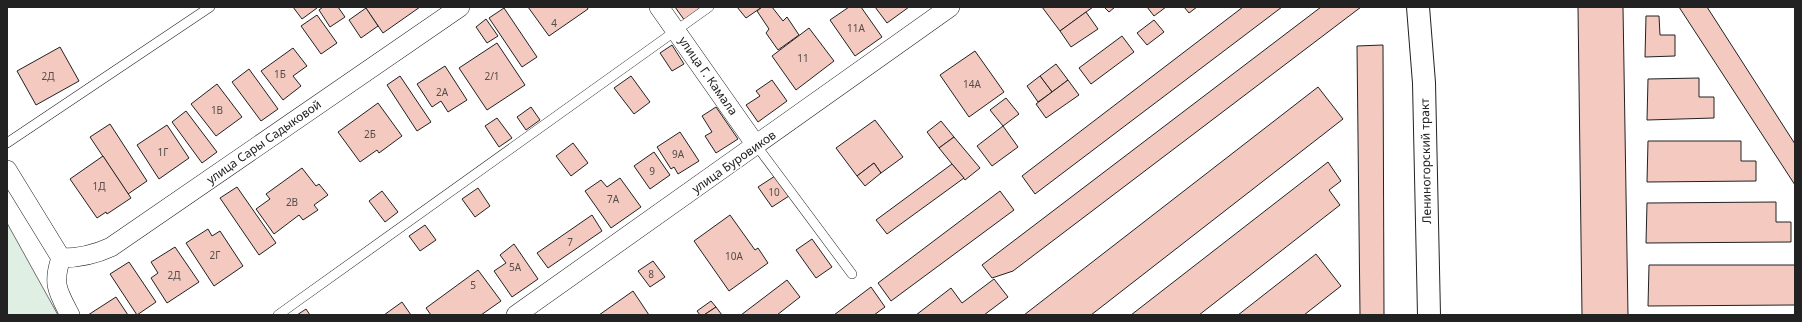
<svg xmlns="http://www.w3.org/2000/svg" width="1802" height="322" viewBox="0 0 1802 322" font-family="'Noto Sans',sans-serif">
	<rect width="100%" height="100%" fill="#fff"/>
	<!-- green -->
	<polygon fill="#e0efe3" stroke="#6f6f6f" points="7,223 58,315 7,315"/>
	<!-- building -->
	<g fill="#f3c9c0" stroke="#222">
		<polygon points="293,7 316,7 317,8 302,19"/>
		<polygon points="323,7 338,7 345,17 330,27 319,10"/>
		<polygon points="365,7 420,7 383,33"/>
		<polygon points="528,7 587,7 588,9 549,36"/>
		<polygon points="675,7 705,7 685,21"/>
		<polygon points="737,7 762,7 746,18"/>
		<polygon points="762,7 772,7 783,21 787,17 799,35 778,50 766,33 769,29 757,11"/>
		<polygon points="849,7 861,7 882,37 855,56 830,20"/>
		<polygon points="875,7 909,7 887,23"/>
		<polygon points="1042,7 1093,7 1060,31"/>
		<polygon points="1104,7 1115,7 1109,12"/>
		<polygon points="1147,7 1166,7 1154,16"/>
		<polygon points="1184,7 1197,7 1189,13"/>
		<polygon points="1243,7 1282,7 1035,194 1022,176"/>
		<polygon points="1321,7 1361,7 1013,271 992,278 982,265"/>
		<polygon points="1578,7 1623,7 1628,315 1582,315"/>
		<polygon points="1679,7 1707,7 1795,144 1795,185"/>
		<polygon points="366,8 378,26 361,38 349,20"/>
		<polygon points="504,8 537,57 522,67 489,18"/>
		<polygon points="1086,12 1098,29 1071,47 1060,31"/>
		<polygon points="317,15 337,43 321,54 301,26"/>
		<polygon points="1646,16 1659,16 1660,35 1675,35 1675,56 1645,57"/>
		<polygon points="486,19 498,36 487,43 476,27"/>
		<polygon points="1154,20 1164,32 1147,45 1137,33"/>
		<polygon points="809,28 834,61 796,90 772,56"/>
		<polygon points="1122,36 1134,52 1091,84 1079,68"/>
		<polygon points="497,43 525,85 487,110 459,68"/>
		<polygon points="672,45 684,64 672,71 660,53"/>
		<polygon points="1383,45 1384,315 1360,315 1357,46"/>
		<polygon points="60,47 79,81 36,105 17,71"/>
		<polygon points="293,48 307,66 293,76 301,86 283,100 261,71"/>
		<polygon points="975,51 1004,92 969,117 940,75"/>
		<polygon points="1056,64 1068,80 1052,92 1040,76"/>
		<polygon points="445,66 467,100 448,112 441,101 432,107 417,84"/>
		<polygon points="249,69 278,109 261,121 232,82"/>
		<polygon points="400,76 431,122 417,131 387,85"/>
		<polygon points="631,76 650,102 634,114 614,88"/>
		<polygon points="1040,76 1052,92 1038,102 1027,86"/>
		<polygon points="1699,78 1699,97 1714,97 1714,118 1647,120 1648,79"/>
		<polygon points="772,80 787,101 758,122 746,105 760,96 756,91"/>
		<polygon points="1068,80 1079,95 1046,118 1036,104"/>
		<polygon points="217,84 242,117 216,136 191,104"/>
		<polygon points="1318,87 1343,119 1091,315 1024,315"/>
		<polygon points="1006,98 1019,114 1003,126 990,110"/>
		<polygon points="378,103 402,136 379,153 377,150 360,162 338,132"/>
		<polygon points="531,107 540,120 526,130 517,117"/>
		<polygon points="716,107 738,139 716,153 705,136 712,132 702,116"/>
		<polygon points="186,111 217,152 202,163 172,122"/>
		<polygon points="497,118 512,138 499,147 485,126"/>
		<polygon points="875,120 903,157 881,173 874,163 857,176 836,148"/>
		<polygon points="941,121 954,137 939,148 927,132"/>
		<polygon points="110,124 147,181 128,194 90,137"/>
		<polygon points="167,125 189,158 159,179 137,145"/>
		<polygon points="1003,126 1018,147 992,166 977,146"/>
		<polygon points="680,132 699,161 678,174 674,167 671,169 657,147"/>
		<polygon points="954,137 980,168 965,180 939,148"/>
		<polygon points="1648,141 1741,141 1741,161 1756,161 1756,181 1647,182"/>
		<polygon points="573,143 588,163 571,176 556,156"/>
		<polygon points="654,152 670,175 650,189 634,166"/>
		<polygon points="103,156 131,198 107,214 106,212 97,218 70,179"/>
		<polygon points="1328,162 1341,181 1329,190 1340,205 1199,315 1131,315"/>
		<polygon points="874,163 881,173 865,186 857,176"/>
		<polygon points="952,164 964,178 887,234 876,220"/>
		<polygon points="302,168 316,186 319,184 328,195 314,205 318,210 303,220 299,215 274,234 256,209 270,199 266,194"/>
		<polygon points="775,176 789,196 772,207 758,187"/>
		<polygon points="620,178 641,207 611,228 585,191 601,180 607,187"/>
		<polygon points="237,187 276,243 259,255 220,198"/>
		<polygon points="478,188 490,206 475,217 462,199"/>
		<polygon points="382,191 398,212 385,222 369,201"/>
		<polygon points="1000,191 1014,210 891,301 878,283"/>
		<polygon points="1776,202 1776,222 1791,222 1791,242 1646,243 1647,203"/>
		<polygon points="592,215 602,231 548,268 537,253"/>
		<polygon points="730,215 755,250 758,248 768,263 729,291 694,241"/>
		<polygon points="425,225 436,240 420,251 409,236"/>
		<polygon points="208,229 212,236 220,231 243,266 214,286 186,243"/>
		<polygon points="812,239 832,267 816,278 796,250"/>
		<polygon points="514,244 538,279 512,297 494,271 506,263 500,255"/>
		<polygon points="175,247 199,282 167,303 151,278 158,273 151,262"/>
		<polygon points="1316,254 1341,286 1304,315 1238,315"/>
		<polygon points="653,261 665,277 650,287 638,271"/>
		<polygon points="129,262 156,302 137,315 110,274"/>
		<polygon points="1649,265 1795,265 1795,305 1648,306"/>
		<polygon points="478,270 501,301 481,315 431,315 426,308"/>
		<polygon points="994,279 1008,297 984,315 916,315 951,288 962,303"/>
		<polygon points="787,280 800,297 777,315 741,315"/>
		<polygon points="871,287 885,307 874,315 834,315"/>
		<polygon points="633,291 649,315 599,315"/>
		<polygon points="116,297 128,315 88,315"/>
		<polygon points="711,301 716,307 704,315 700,315 697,311"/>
		<polygon points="402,302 411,315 384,315"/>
		<polygon points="716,307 722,315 704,315"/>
		<polygon points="306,309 310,315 297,315"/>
	</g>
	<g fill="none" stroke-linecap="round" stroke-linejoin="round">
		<!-- lane casing -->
		<g stroke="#222" stroke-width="10">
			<g id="lane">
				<polyline points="7,143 210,7"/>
				<polyline points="756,145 852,274"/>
				<polyline points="278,315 709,7"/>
			</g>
		</g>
		<!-- street casing -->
		<g stroke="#222" stroke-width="20">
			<g id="street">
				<polyline points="659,7 756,145"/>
				<path d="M7,170L61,258C52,284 58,292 70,315"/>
				<path d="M61,258C79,258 94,255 111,247L460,7"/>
				<polyline points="516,315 950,7"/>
			</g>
		</g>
		<!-- primary casing -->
		<g stroke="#222" stroke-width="24">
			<polyline id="primary" points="1418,7 1424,83 1429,315"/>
		</g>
		<!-- lane -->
		<use href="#lane" stroke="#fff" stroke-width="9"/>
		<!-- street -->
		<use href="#street" stroke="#fff" stroke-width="19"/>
		<!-- primary -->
		<use href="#primary" stroke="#fff" stroke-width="22"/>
	</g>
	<g text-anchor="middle" stroke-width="3" stroke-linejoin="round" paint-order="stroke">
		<!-- number labels -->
		<g font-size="10" fill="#564c4a">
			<text x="554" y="27">4</text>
			<text x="856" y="32">11А</text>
			<text x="803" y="62">11</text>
			<text x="280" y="78">1Б</text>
			<text x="48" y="80">2Д</text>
			<text x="492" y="80">2/1</text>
			<text x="972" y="88">14А</text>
			<text x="442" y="96">2А</text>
			<text x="217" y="114">1В</text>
			<text x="370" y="138">2Б</text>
			<text x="163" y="156">1Г</text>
			<text x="678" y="158">9А</text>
			<text x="652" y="175">9</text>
			<text x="99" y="190">1Д</text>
			<text x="774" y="196">10</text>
			<text x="613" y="203">7А</text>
			<text x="292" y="206">2В</text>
			<text x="570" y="246">7</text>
			<text x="215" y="259">2Г</text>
			<text x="734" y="260">10А</text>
			<text x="515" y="271">5А</text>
			<text x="651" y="278">8</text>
			<text x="174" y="279">2Д</text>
			<text x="473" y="289">5</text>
		</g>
		<!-- street labels -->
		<g font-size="12" fill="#222" stroke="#fff">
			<text transform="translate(708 76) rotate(55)" y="4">улица Г. Камала</text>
			<text transform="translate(264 142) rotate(-35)" y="4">улица Сары Садыковой</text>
			<text transform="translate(1426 161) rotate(-91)" y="4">Лениногорский тракт</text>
			<text transform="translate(734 162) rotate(-35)" y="4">улица Буровиков</text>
		</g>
	</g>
	<!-- border -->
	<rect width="1802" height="322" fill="none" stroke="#222222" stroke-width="16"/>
</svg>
